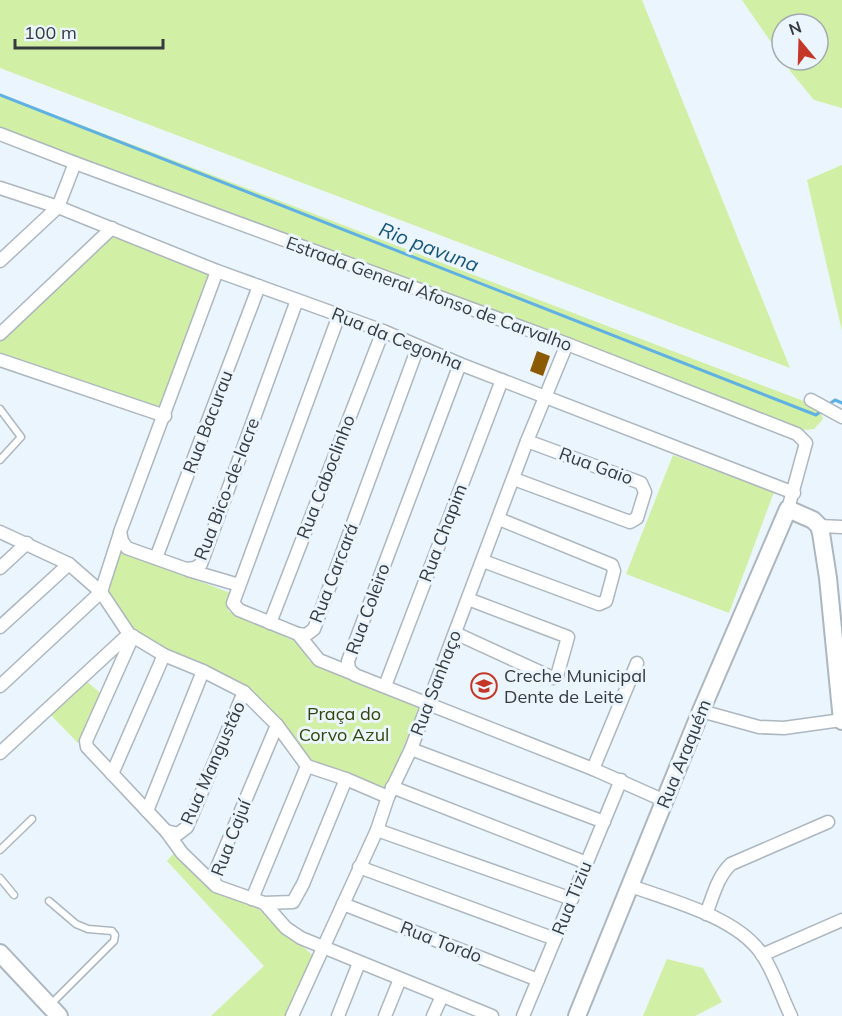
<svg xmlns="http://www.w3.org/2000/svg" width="842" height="1016" viewBox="0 0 842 1016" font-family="Mulish,sans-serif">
	<rect width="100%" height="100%" fill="#eaf5fd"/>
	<!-- green -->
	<g fill="#d1efa5">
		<polygon points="0,0 642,0 790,368 0,68"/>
		<polygon points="742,0 842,0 842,108 814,100 791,72 783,60 818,60 818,24 782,24 782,58"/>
		<polygon points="0,94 814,405 821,413 823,419 814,429 803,430 0,129"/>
		<polygon points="842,165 842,331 807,180"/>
		<polygon points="112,231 215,273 163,414 0,357 0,337"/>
		<polygon points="673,455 774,492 729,613 626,574"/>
		<polygon points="120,551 233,594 228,611 301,644 309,661 420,705 386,791 312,762 299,749 274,715 179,656 137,634 131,629 106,593"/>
		<polygon points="83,678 101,694 78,743 47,711"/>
		<polygon points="176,851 250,902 315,957 288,1016 211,1016 264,966 167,861"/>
		<polygon points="667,959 703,968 722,1002 695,1016 643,1016"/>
	</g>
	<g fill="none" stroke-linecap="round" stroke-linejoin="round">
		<!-- stream -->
		<g stroke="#5fb0e3" stroke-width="3">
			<polyline points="0,95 816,415 821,411"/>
			<polyline points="828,405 835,400 842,403"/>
		</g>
	</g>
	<!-- building -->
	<polygon fill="#8c5a05" points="537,351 550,356 543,376 530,371"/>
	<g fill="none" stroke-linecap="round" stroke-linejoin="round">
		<!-- lane casing -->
		<g stroke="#adb7bf" stroke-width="9">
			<g id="lane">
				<polyline points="0,409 21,437 0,460"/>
				<polyline points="0,850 32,819"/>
				<polyline points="0,878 14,895"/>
				<polyline points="49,901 76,924 88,929 112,931 115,935 114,941 50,1005"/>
			</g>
		</g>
		<!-- street casing -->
		<g stroke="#adb7bf" stroke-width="15">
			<g id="street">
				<polyline points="0,134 75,163 567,344 797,434 806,443 788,509"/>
				<polyline points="0,188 58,207 217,271 383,331 460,364 794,493"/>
				<polyline points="0,261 58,207 75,163"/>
				<polyline points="217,271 120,532 122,541 127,548 186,569 195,568 201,564 297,300"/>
				<polyline points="339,315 233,603 239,610 298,634 306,635 314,629 418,347"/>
				<polyline points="0,334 112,228"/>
				<polyline points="0,360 165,416"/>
				<polyline points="460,364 348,661 349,669 355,675 593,769 665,801"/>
				<polyline points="811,400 842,417"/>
				<polyline points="514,479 630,522 637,518 645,492 641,483 527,441"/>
				<polyline points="819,526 842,527"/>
				<polyline points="0,532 69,564 101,592 129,634 164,655 203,671 244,692 277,725 307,766 346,779 388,797"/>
				<polyline points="156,558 259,286"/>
				<polyline points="483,561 599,604 606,601 614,571 612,565 499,519"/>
				<polyline points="0,568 27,543"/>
				<polyline points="188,570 239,585"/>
				<polyline points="270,623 383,331"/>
				<polyline points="0,627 69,564"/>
				<polyline points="455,633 553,678 557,676 568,637 468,599"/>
				<polyline points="298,634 319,660 354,674"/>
				<polyline points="133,636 86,741 87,747 166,831 178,834 187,827 244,692"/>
				<polyline points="0,686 101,592 120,533"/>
				<polyline points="385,686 502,380"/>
				<polyline points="701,711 759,727 784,728 842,720"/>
				<polyline points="277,725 213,877 216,886 264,903 293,902 303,884 346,779"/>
				<polyline points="411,749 604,822"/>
				<polyline points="0,753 129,634"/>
				<polyline points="593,769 637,663"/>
				<polyline points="112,774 164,655"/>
				<polyline points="392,787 587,863"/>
				<polyline points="147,811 203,671"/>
				<polyline points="377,830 572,899"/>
				<polyline points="166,831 182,853 216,886"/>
				<polyline points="359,867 555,939"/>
				<path d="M631,886C672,901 736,917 761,953C774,971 781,996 791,1016"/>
				<polyline points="252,899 307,766"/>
				<polyline points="264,903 286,928 301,938 492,1016"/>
				<polyline points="343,904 538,980"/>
				<path d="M706,914C713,897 717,877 731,864L828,822"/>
				<polyline points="762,955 842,920"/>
				<polyline points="292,1016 377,830 388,797 411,749 527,441 567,344"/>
				<polyline points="338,1016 359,963"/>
				<polyline points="385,1016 400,979"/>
				<polyline points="433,1016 442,996"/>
				<polyline points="523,1016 621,780"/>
			</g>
		</g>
		<!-- secondary casing -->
		<g stroke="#adb7bf" stroke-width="20">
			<g id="secondary">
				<polyline points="0,953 59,1016"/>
				<polyline points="577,1016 701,711 788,509 813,520 819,526 821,533 828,578 842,721"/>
			</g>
		</g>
		<!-- lane -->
		<use href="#lane" stroke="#fff" stroke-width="6"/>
		<!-- street -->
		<use href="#street" stroke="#fff" stroke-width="12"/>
		<!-- secondary -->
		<use href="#secondary" stroke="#fff" stroke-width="16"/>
	</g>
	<!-- icons -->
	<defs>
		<g id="school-ring" transform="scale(1.35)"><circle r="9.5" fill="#eaf5fd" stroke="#c43727" stroke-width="1.5"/><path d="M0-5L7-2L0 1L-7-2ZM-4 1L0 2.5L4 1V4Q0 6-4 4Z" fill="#c43727"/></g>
	</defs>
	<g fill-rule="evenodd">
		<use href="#school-ring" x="484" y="686"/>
	</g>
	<g text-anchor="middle" stroke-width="6" stroke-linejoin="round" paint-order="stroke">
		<!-- street labels -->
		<g font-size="18" fill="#353a3d" stroke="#eaf5fd">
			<text transform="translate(429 294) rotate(20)" y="6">Estrada General Afonso de Carvalho</text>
			<text transform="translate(397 339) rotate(22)" y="6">Rua da Cegonha</text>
			<text transform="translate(208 422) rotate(-69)" y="6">Rua Bacurau</text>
			<text transform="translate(596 466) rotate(20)" y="6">Rua Gaio</text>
			<text transform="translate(326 477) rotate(-69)" y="6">Rua Caboclinho</text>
			<text transform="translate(227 489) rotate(-69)" y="6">Rua Bico-de-lacre</text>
			<text transform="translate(443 533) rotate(-69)" y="6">Rua Chapim</text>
			<text transform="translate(334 573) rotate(-69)" y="6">Rua Carcará</text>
			<text transform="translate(368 609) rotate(-70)" y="6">Rua Coleiro</text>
			<text transform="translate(436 683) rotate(-69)" y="6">Rua Sanhaço</text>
			<text transform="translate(684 754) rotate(-68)" y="6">Rua Araquém</text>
			<text transform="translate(213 763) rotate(-66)" y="6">Rua Mangustão</text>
			<text transform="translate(231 838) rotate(-69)" y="6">Rua Cajuí</text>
			<text transform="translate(572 898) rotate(-68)" y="6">Rua Tiziu</text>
			<text transform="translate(441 942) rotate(21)" y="6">Rua Tordo</text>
		</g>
		<!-- poi labels -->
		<g font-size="18" fill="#353a3d" stroke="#eaf5fd" text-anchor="start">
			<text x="504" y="682">Creche Municipal<tspan x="504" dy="21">Dente de Leite</tspan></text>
		</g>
		<!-- park labels -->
		<g font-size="18" fill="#32440a" stroke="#eaf5fd">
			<text x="344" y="720">Praça do<tspan x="344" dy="21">Corvo Azul</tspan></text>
		</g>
		<!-- water labels -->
		<g font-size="20" font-style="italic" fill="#185678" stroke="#eaf5fd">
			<text transform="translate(429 247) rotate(21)" y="7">Rio pavuna</text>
		</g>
	</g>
	<!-- north arrow -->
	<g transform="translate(800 42) rotate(341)"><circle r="28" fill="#eaf5fd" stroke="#a2aab0" stroke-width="1.5"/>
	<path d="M0-4.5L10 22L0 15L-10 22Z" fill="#c43727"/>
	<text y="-9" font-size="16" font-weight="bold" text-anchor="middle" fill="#353a3d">N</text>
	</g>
	<!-- scale -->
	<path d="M15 39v9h148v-9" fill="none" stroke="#353a3d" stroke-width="3"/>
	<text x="24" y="39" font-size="18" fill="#353a3d" stroke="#eaf5fd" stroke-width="4.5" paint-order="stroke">100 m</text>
</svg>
